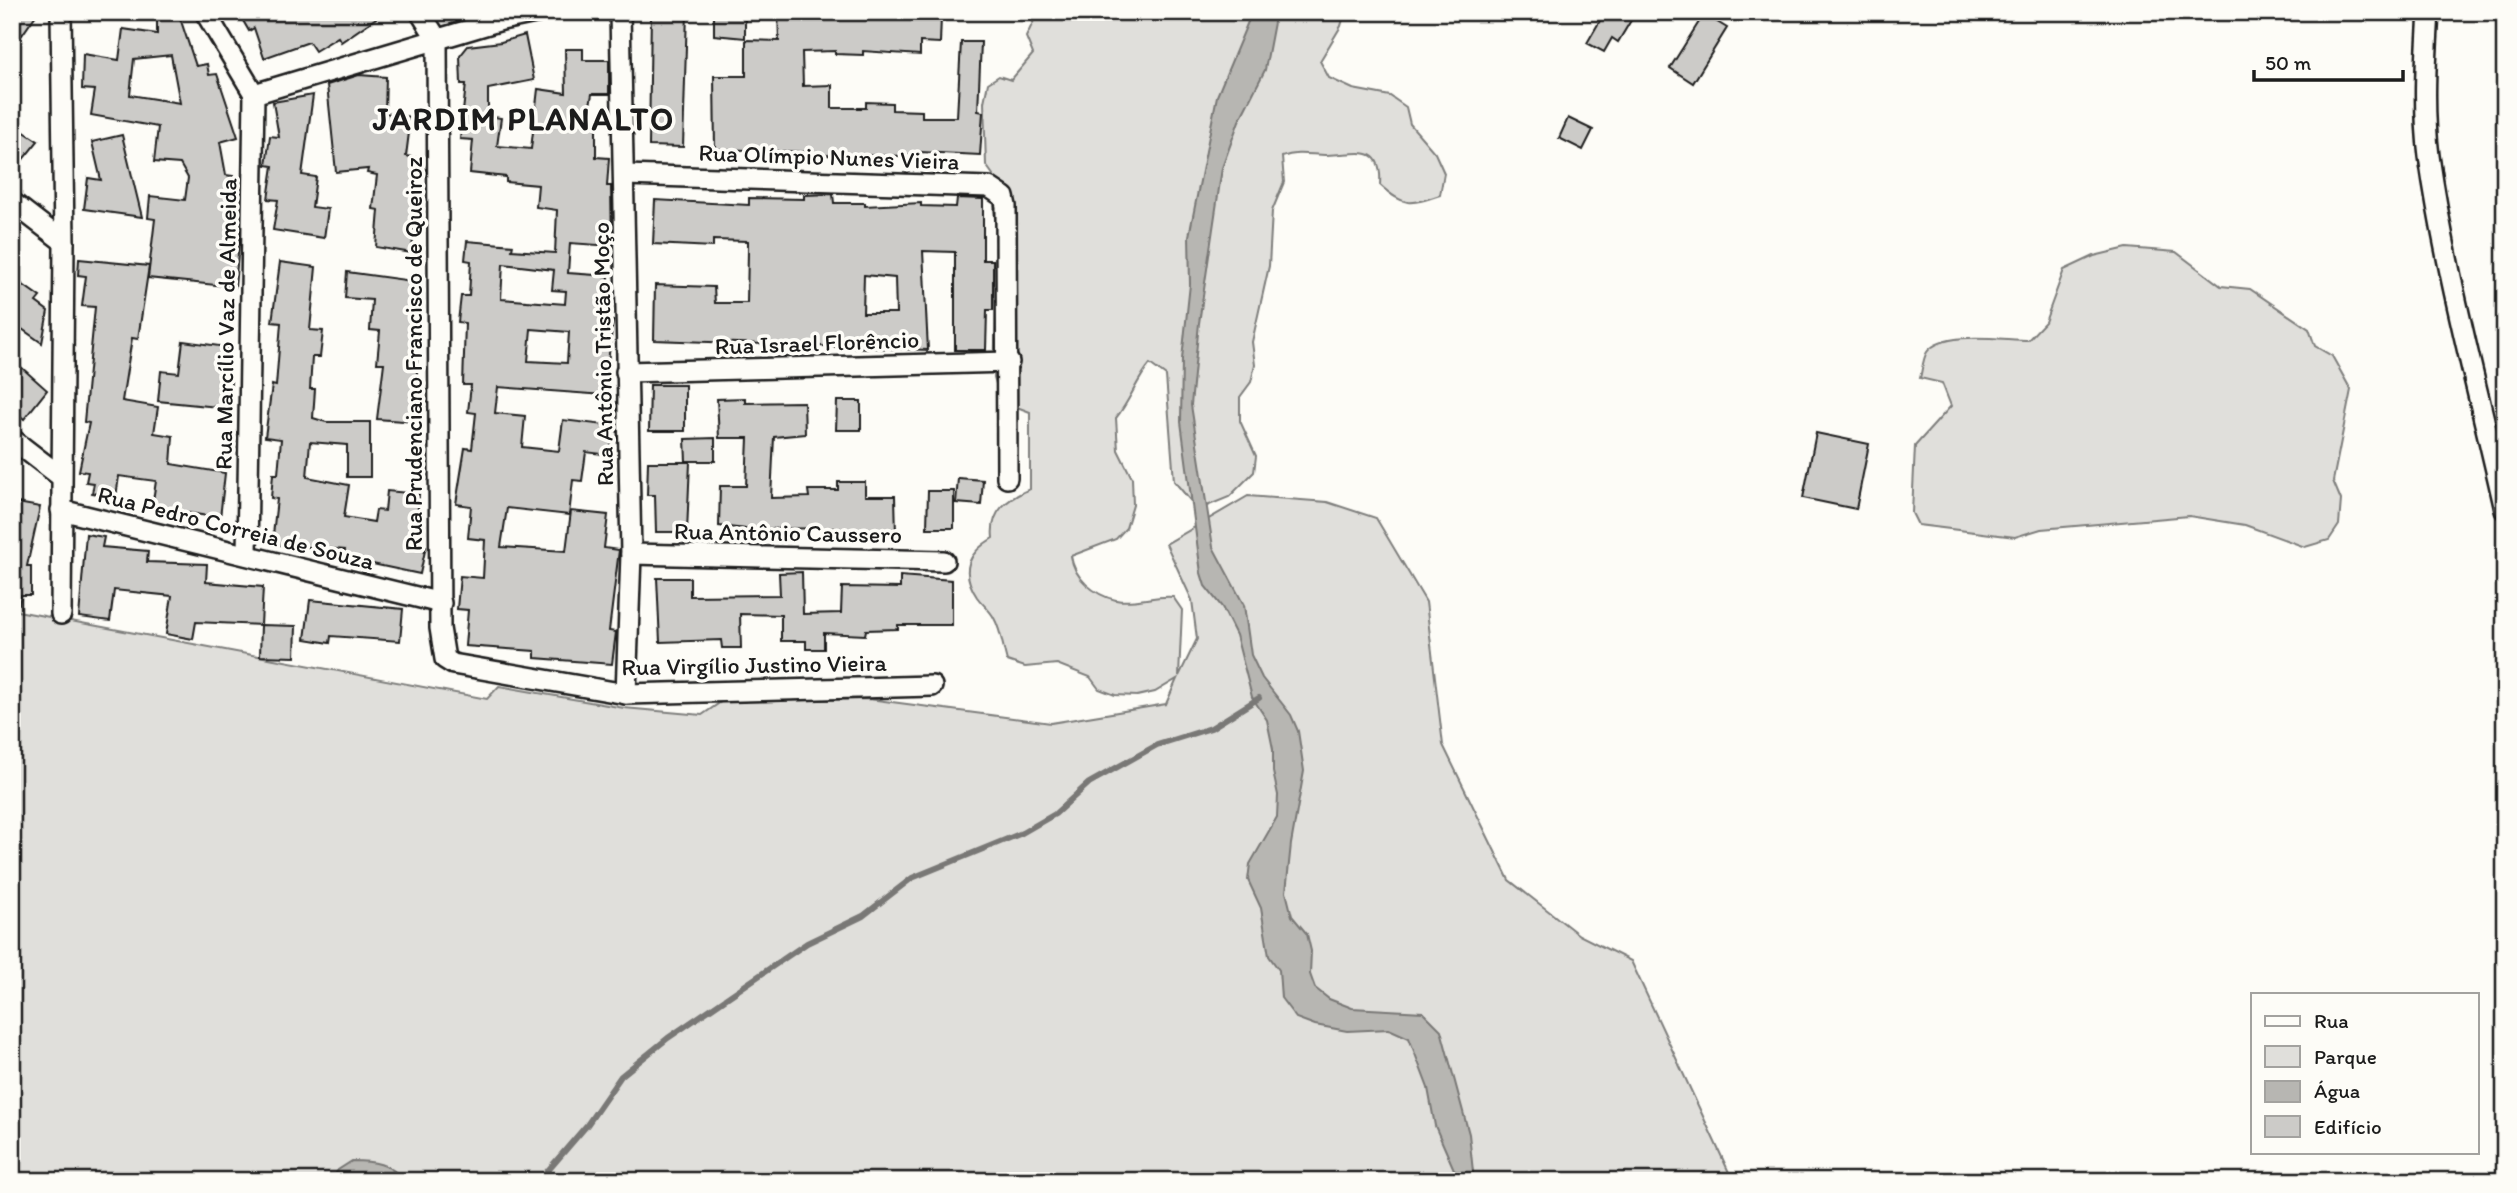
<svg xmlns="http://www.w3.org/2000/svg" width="2517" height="1193" viewBox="0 0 2517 1193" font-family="Itim,sans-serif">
	<rect width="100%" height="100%" fill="#fdfcf7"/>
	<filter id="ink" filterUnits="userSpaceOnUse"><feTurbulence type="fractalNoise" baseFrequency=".0143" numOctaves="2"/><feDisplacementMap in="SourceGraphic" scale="14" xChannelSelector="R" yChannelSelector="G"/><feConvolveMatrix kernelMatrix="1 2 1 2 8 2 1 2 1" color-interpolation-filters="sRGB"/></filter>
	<g filter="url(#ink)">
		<!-- green -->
		<g fill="#e0dfdb" stroke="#7e7e7c" stroke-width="2">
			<polygon points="425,12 513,12 438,34"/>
			<path d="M1038,12H1155L1175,19L1177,12H1345L1341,26L1320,61L1329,78L1353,89L1390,96L1406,107L1410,124L1435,153L1444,173L1440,195C1410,205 1404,207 1380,185C1383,141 1356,155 1327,155C1310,155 1298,151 1282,157L1284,182L1272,211L1269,266L1252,342L1255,365L1251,382L1240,397V421L1256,456L1254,472L1229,497L1207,506L1194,505L1174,481L1166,376L1150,364C1136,381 1130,401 1116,418L1118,450L1132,478L1133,505L1126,528L1116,539L1071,556C1074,578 1094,595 1116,600C1134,604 1154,595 1173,597L1182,610L1179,676L1197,639L1192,600L1166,544L1248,496L1327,502L1376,518L1426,602L1443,745L1509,880L1579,935L1631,961L1733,1181H12V610L487,699L499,686L624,708L702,715L721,702L744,695L819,700L869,699L1051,723L1166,704L1177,679L1155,692L1137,696L1115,695L1099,689L1090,677L1057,664L1025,667L1007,661C1003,648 1001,630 994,618C990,610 982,604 977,597C959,570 969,552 993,538C990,511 1007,499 1030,489V412L1001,401L994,377L998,241L994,211L996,179L986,165L984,102L988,83L999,76L1011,80L1033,54L1026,37Z"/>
			<path d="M2127,248L2176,252L2221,286L2250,289L2309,329L2315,346L2332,356L2351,390L2333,481L2341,500L2339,525L2329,540L2305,547L2245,525L2189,516L2041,529L2015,537L1918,525L1912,513L1915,446L1951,406L1942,383L1920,378C1922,371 1923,358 1927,352C1944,330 2002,340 2028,340L2045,322L2064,270L2094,256Z"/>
		</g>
		<!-- water -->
		<g fill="#b7b6b2" stroke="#797876" stroke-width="2">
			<polygon points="1252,12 1276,12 1265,70 1239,121 1222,168 1199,323 1191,405 1213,547 1244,605 1251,655 1262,678 1291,715 1298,731 1304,771 1291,844 1286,892 1292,916 1307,934 1311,951 1310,974 1315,988 1329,999 1352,1008 1423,1012 1441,1030 1469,1134 1474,1181 1459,1181 1435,1126 1428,1088 1409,1038 1389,1029 1347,1031 1315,1025 1296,1018 1281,998 1279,970 1269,956 1261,908 1248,880 1250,864 1277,817 1278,795 1273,772 1273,749 1267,720 1252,697 1236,635 1222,607 1205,586 1201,573 1181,422 1182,359 1190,284 1189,236 1217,96"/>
			<path d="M352,1161C370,1161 394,1163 402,1181H331L338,1170Z"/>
		</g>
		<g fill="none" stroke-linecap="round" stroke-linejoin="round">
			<!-- stream -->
			<polyline stroke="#797876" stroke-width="6" points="539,1181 587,1125 621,1076 668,1038 807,943 863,916 912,878 1022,833 1055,814 1089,783 1157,745 1211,728 1259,698"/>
		</g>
		<!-- building -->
		<g fill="#cccbc8" stroke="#1c1c1c" stroke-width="2" fill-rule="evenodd">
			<polygon points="12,12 38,12 22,35 12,28"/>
			<path d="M157,12H178L196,66L207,64L209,75L217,74L238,137L220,142L226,175L240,177L236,206H239L236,228L240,229L239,243L235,287L148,278L155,219L148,218L150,196L185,200L188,178L180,164L154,162L158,127L91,115L95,90L82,89L83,54L119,60L123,29L157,34ZM171,55L180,103L130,95L134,59Z"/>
			<polygon points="238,12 385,12 341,42 338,37 315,51 309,42 264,58 254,28 249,31"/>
			<polygon points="651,12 687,12 683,147 649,146"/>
			<polygon points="714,12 745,12 745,38 714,35"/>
			<polygon points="778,12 801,12 801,17 866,19 867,14 941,17 940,43 920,42 920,55 863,51 863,55 835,54 835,51 802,52 803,86 832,85 832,108 866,108 866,102 892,103 892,110 922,111 922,117 957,117 961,42 981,42 978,111 983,112 980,155 920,152 920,156 807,155 807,152 715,149 714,76 746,76 746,40 779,41"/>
			<polygon points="1605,12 1636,12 1618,42 1612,38 1604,52 1587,43"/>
			<polygon points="1704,14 1727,28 1693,83 1670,68"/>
			<path d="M525,35L534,80L488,89V116L501,118L497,146L531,149L538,89L566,93L565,49H583V60H609V94H592L587,122L596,123V157L609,158L607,186H611L612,246L570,243L568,273L609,276L606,321H613L604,395L498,387L495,413L525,416L522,447L559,451L563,420L614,426L610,455L586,452L582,481L573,480L569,515L507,508L501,547L566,551L571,511L608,515L604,548L619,550L609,631L616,632L612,664L535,658V651L465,646L468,610L457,609L460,576L483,578L485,540L468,538L471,506L456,504L465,448L472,449L476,413L468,412L471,385H463L465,323L458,322L461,296H469L471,261L465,260L467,241L513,245L512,250L555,253L557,210L536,207L538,185L506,182V177L470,173L473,140L460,139L466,84H461L460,56L468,46L501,42ZM503,264L554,270L552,290L566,291L565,304L501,299ZM531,329L569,332L567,363L528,361Z"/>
			<polygon points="359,75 386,77 385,113 411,117 406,156 417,158 412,188 416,189 412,253 376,247 379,210 373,209 377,175 367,173 368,169 336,172 327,85"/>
			<polygon points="313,95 302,175 316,177 312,207 328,209 324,238 273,230 278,200 268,199 273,166 266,165 270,136 279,137 273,102"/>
			<polygon points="1568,118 1593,130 1583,150 1559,138"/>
			<polygon points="12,124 38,141 12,173"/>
			<polygon points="122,135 142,217 84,209 88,178 101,180 92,142"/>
			<path d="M833,194L834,203H865V206L921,203V206L956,207L957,198L983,199V260H993V310H987L986,350H955V252L923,251L928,350L654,340L655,285L714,287L715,303H747L748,251V241L713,240V247L653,244L655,200L749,205V198L804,199V195ZM864,275L895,278L896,313H863Z"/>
			<polygon points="79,259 149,266 138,339 132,338 122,401 158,407 154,433 173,436 171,464 225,473 220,518 152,507 156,481 119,476 116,497 92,493 94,483 86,482 88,472 79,471 89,423 84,422 95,307 82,306 86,276 78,275"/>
			<polygon points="280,262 316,267 310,330 323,331 320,357 312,357 310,389 315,389 313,418 326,422 370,422 370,477 347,477 347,445 310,442 307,477 349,485 344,517 374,522 376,510 385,511 387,491 419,494 415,544 426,546 420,574 344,558 345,550 272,544 277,499 271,498 273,474 278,474 281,439 265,437 272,385 276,386 281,323 272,322"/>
			<polygon points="347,272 413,281 411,310 418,311 416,422 377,419 384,363 377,363 380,331 370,330 372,300 345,298"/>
			<polygon points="12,277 40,297 36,302 48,311 42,343 12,322"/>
			<polygon points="183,341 227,347 222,381 231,382 228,408 158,401 161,371 179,373"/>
			<polygon points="12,359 47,390 24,419 12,409"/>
			<polygon points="650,385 685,385 685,431 649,431"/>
			<polygon points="745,398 745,403 804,402 805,434 774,437 771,498 809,497 808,490 838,490 838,482 865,482 865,496 895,496 896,535 865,535 866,540 839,540 839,528 746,529 719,526 720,486 746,486 748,438 719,438 717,399"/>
			<polygon points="837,401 861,401 861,430 836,430"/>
			<polygon points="1816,433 1869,444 1856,509 1803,498"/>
			<polygon points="715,438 715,461 686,461 685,439"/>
			<polygon points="648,462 690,462 687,532 656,532 655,495 647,495"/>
			<polygon points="958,478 983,480 981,505 956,503"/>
			<polygon points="928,491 954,491 954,528 927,528"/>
			<polygon points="12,502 40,507 27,566 31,566 31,595 21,595 19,604 12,603"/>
			<polygon points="86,534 104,537 102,547 148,551 147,562 207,564 206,582 263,587 261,625 196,622 193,639 166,634 172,596 114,590 110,621 79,617"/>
			<polygon points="802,572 803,614 841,613 842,587 900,588 900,576 952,580 952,625 898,625 898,629 866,630 865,635 824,633 824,649 806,649 806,641 781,641 781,615 740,614 741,648 722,648 721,640 660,642 657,578 690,578 690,596 780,595 779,573"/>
			<polygon points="310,600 403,609 400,641 331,636 330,643 305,639"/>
			<polygon points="261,625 296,626 295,657 260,656"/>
		</g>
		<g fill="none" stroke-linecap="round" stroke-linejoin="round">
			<!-- minor casing -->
			<g stroke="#1c1c1c" stroke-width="24">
				<g id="minor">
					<polyline points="205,12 254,94"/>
					<polyline points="420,12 437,39 440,628 445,659 453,664 626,694 932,686"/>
					<polyline points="620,12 631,554 626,694"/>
					<path d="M2429,12C2426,60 2423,108 2429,156C2446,275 2479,393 2505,510"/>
					<polyline points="254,94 502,20 540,12"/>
					<polyline points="625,175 989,187 1004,197 1006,206 1007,478"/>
					<polyline points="12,202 64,242"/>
					<polyline points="626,372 1009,362"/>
					<polyline points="12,439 60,476"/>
					<polyline points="61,510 441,603"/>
					<polyline points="631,554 944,561"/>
					<polyline points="247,555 254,94"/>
					<polyline points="61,614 64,242 61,12"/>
				</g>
			</g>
			<!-- minor -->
			<use href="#minor" stroke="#fdfcf7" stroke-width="19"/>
		</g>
	</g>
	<g text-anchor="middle" stroke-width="7" stroke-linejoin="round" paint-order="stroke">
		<!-- street labels -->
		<g font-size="24" fill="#1c1c1c" stroke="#fdfcf7">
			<text transform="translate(829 157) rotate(2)" y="8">Rua Olímpio Nunes Vieira</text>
			<text transform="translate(226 324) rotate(-89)" y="8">Rua Marcílio Vaz de Almeida</text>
			<text transform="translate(817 343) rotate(-2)" y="8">Rua Israel Florêncio</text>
			<text transform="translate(414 354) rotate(-90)" y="8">Rua Prudenciano Francisco de Queiroz</text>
			<text transform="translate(603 354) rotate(-91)" y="8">Rua Antônio Tristão Moço</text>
			<text transform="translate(236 528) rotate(14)" y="8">Rua Pedro Correia de Souza</text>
			<text transform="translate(788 533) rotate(1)" y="8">Rua Antônio Caussero</text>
			<text transform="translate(754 665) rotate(-1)" y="8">Rua Virgílio Justino Vieira</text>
		</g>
		<!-- district labels -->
		<g font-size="32" font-weight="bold" letter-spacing="2" fill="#1c1c1c" stroke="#fdfcf7">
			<text x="524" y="130">JARDIM PLANALTO</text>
		</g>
	</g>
	<!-- margin -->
	<rect width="2517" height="1193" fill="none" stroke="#fdfcf7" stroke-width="42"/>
	<rect x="21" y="21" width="2475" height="1151" fill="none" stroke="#1c1c1c" stroke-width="2.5" filter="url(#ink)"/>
	<!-- legend -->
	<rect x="2251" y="993" width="228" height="161" fill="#fdfcf7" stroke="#a3a29f" stroke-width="2"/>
	<rect x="2265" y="1016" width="35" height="10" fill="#fdfcf7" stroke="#a3a29f" stroke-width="2"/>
	<text x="2314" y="1028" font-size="21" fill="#1c1c1c">Rua</text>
	<rect x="2265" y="1046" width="35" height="21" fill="#e0dfdb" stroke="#a3a29f" stroke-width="2"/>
	<text x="2314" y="1064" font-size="21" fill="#1c1c1c">Parque</text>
	<rect x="2265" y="1081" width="35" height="21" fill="#b7b6b2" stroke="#a3a29f" stroke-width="2"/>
	<text x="2314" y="1098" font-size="21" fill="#1c1c1c">Água</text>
	<rect x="2265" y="1116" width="35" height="21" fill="#cccbc8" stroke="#a3a29f" stroke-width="2"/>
	<text x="2314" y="1134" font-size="21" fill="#1c1c1c">Edifício</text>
	<!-- scale -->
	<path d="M2254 70v10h149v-10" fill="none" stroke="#1c1c1c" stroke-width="3.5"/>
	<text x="2265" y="70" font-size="21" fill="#1c1c1c" stroke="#fdfcf7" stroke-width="5" paint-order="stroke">50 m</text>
</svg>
